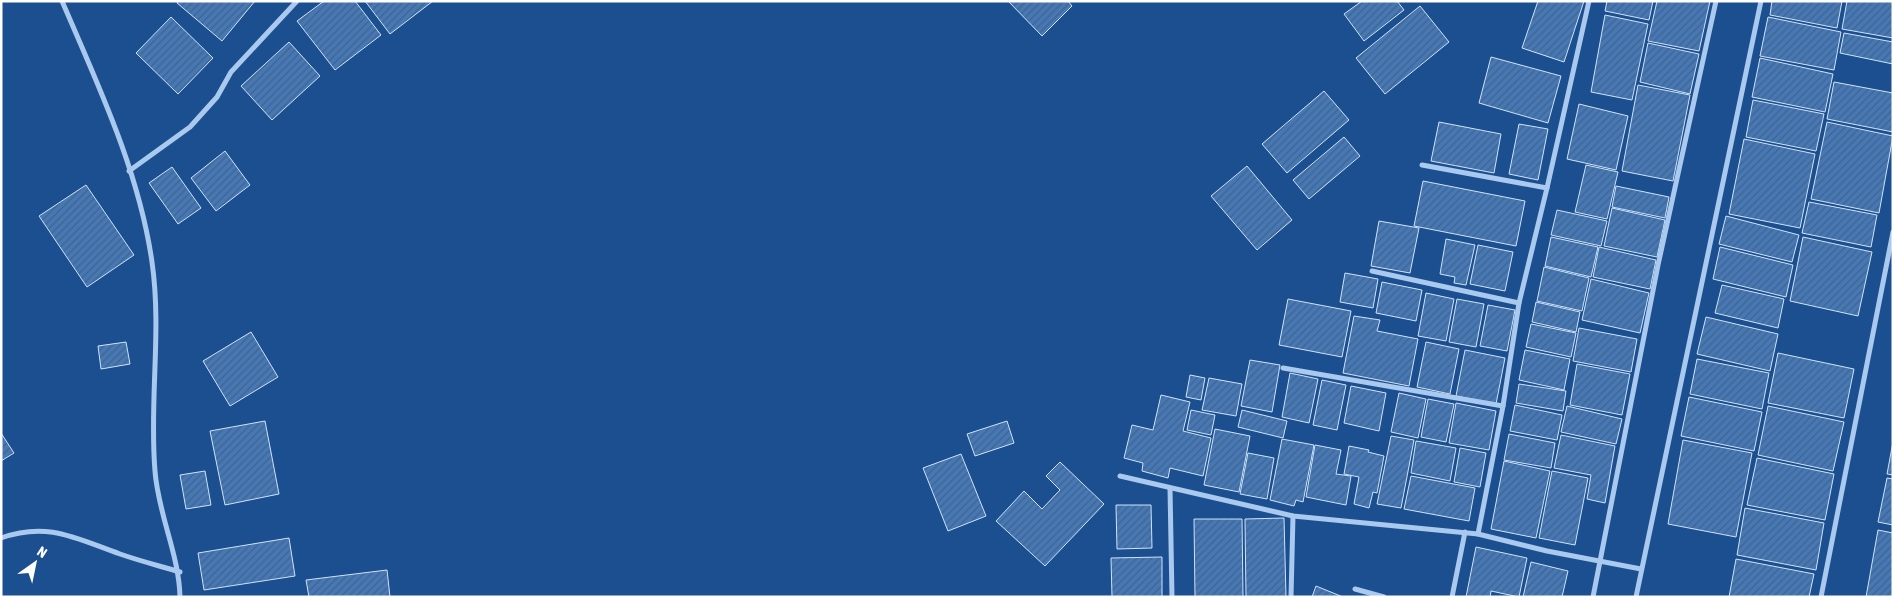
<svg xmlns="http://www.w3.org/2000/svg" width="1894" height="598" viewBox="0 0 1894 598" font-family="'Asap Condensed',sans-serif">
	<defs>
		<pattern id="building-hatch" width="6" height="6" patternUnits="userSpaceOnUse" patternTransform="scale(1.25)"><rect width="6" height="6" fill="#4478b7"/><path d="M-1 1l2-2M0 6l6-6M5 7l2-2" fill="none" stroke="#486282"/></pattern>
	</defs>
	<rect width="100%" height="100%" fill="#1b4f8f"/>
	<!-- building -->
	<g fill="url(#building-hatch)" stroke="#cfe3fa">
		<polygon points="178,1 255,1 222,41 177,3"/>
		<polygon points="324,1 355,1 381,35 335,70 297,21"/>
		<polygon points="365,1 433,1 390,34"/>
		<polygon points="1008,1 1068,1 1072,6 1042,36"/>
		<polygon points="1362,1 1397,1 1404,10 1364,41 1344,14"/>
		<polygon points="1538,1 1584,1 1564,62 1522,48"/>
		<polygon points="1607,1 1653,1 1649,20 1605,11"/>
		<polygon points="1657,1 1710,1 1699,51 1648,41"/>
		<polygon points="1772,1 1842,1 1837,28 1770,15"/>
		<polygon points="1847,1 1893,1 1893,38 1842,29"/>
		<polygon points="1420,6 1449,42 1385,94 1356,58"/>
		<polygon points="1605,15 1648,24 1632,100 1591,92"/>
		<polygon points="171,17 213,58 178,94 136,53"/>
		<polygon points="1768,17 1841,32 1834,70 1760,56"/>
		<polygon points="1844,33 1893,42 1893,64 1840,53"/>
		<polygon points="289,42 320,76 272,120 241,86"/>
		<polygon points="1648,43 1699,54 1690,94 1640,82"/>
		<polygon points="1491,57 1561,76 1548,123 1479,103"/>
		<polygon points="1760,58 1833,74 1825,112 1752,97"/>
		<polygon points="1834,82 1893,93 1893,132 1827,119"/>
		<polygon points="1638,85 1690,95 1673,181 1622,171"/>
		<polygon points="1324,91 1349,120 1287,173 1262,144"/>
		<polygon points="1753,100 1824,114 1816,151 1746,137"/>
		<polygon points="1579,104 1628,116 1616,170 1567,159"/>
		<polygon points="1439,122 1501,134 1494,173 1431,161"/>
		<polygon points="1827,122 1893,136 1879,213 1811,199"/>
		<polygon points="1519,124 1548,129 1538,180 1509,174"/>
		<polygon points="1344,137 1360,156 1309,199 1293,180"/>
		<polygon points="1744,139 1815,154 1800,228 1729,214"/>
		<polygon points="225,151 250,185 216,211 191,178"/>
		<polygon points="1586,165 1618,172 1607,219 1575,212"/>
		<polygon points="1247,166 1292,220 1257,250 1211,196"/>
		<polygon points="172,167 201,208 178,224 149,183"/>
		<polygon points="1423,181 1525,201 1516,246 1414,226"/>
		<polygon points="86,185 134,255 87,287 39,216"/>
		<polygon points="1616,186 1669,197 1665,218 1612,207"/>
		<polygon points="1809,202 1877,215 1871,247 1802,233"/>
		<polygon points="1612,208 1665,220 1657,257 1604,246"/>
		<polygon points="1557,210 1607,221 1601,246 1551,235"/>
		<polygon points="1726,216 1799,235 1792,262 1719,244"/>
		<polygon points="1379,221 1419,228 1410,273 1371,266"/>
		<polygon points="1551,237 1598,247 1591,277 1545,266"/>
		<polygon points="1803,237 1872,252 1858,316 1790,301"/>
		<polygon points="1446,239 1475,245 1466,285 1454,283 1455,277 1440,274"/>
		<polygon points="1478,245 1513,252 1505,291 1470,284"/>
		<polygon points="1599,247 1656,260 1650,289 1593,277"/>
		<polygon points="1720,247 1793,265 1786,297 1713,279"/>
		<polygon points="1544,267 1589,278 1582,311 1537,301"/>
		<polygon points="1345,273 1378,279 1373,308 1340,302"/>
		<polygon points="1591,279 1649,293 1640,333 1582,320"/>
		<polygon points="1382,282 1422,290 1416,321 1376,313"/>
		<polygon points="1722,285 1784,299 1778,328 1715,313"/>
		<polygon points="1426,293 1454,299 1446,341 1418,336"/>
		<polygon points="1288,299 1351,311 1342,357 1279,345"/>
		<polygon points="1457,299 1484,304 1476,347 1449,342"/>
		<polygon points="1536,302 1580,312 1576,332 1532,322"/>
		<polygon points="1488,305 1515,310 1507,351 1480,346"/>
		<polygon points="1354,316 1380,320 1377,331 1418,339 1409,386 1343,373"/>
		<polygon points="1706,317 1778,334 1770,371 1697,354"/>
		<polygon points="1531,324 1576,333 1571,357 1526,347"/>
		<polygon points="1579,328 1637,339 1631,372 1573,361"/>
		<polygon points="251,332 278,377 230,406 203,361"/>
		<polygon points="126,342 130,364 101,369 98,346"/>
		<polygon points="1426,342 1459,349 1450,394 1417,387"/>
		<polygon points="1465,350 1505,358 1496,404 1456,396"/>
		<polygon points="1525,350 1570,359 1564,390 1519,380"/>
		<polygon points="1778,353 1854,369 1844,418 1768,403"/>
		<polygon points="1697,359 1769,373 1762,409 1690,394"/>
		<polygon points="1250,360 1280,365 1272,412 1241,406"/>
		<polygon points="1577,364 1630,374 1622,415 1570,405"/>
		<polygon points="1290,373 1318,379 1309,423 1282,417"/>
		<polygon points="1190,375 1205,378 1201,400 1186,397"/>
		<polygon points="1209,378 1242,384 1236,416 1202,410"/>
		<polygon points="1322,380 1346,385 1337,430 1313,425"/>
		<polygon points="1519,384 1566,391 1563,411 1516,403"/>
		<polygon points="1351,386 1386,393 1379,431 1344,423"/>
		<polygon points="1399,393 1426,399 1418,438 1391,432"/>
		<polygon points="1161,395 1190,402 1183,431 1211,438 1203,476 1170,468 1168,478 1142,471 1143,463 1124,458 1132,425 1153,430"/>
		<polygon points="1689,397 1762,412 1754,451 1681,436"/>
		<polygon points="1428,399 1454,404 1446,442 1421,437"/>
		<polygon points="1456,403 1496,411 1489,450 1449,443"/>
		<polygon points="1515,405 1562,415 1557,440 1510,431"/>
		<polygon points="1567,406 1622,419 1616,444 1561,432"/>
		<polygon points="1768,406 1844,422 1833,471 1758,455"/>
		<polygon points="1191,410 1215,415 1211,435 1187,430"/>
		<polygon points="1242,410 1287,421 1283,438 1238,427"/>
		<polygon points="265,421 279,494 225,505 210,431"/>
		<polygon points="1007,421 1014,443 975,456 967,434"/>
		<polygon points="1215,429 1250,436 1239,492 1204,485"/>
		<polygon points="1,433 14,453 1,461"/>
		<polygon points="1509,434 1555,443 1551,468 1504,460"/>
		<polygon points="1561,435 1615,446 1605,503 1587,499 1591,475 1554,468"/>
		<polygon points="1391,436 1414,440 1401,508 1377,504"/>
		<polygon points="1282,439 1314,445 1303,502 1296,500 1294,506 1270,500"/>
		<polygon points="1683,440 1752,453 1736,537 1668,524"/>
		<polygon points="1416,441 1456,448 1450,481 1411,473"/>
		<polygon points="1893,442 1893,475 1887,474"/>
		<polygon points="1315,445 1341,450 1336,474 1351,476 1346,505 1306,497"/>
		<polygon points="1349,446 1369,450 1368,452 1384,456 1377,493 1373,492 1369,508 1354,504 1359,477 1344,474"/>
		<polygon points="1460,448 1486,453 1480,487 1454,482"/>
		<polygon points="1248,453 1274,458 1267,499 1240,494"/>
		<polygon points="961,454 986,516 948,531 923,468"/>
		<polygon points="1757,458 1834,474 1825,520 1747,505"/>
		<polygon points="1504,461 1550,471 1536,538 1491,529"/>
		<polygon points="1060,462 1104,504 1045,566 996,521 1024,491 1042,509 1060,490 1046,476"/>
		<polygon points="205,471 211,505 186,509 180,475"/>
		<polygon points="1552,471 1588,478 1575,545 1539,538"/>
		<polygon points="1411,476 1475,488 1469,521 1404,509"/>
		<polygon points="1887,478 1893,479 1893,525 1878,522"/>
		<polygon points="1116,505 1151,505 1152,548 1117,549"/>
		<polygon points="1745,508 1824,523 1816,570 1737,555"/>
		<polygon points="1284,518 1286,597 1246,597 1245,519"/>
		<polygon points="1194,519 1242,519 1243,597 1195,597"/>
		<polygon points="1878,530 1893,533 1893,597 1866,597"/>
		<polygon points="289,538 295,576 204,590 198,553"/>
		<polygon points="1476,547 1527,558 1519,597 1491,591 1490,597 1466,597"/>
		<polygon points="1162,557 1162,597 1112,597 1111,558"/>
		<polygon points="1736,559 1814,574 1809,597 1729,597"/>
		<polygon points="1531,562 1568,571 1562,597 1523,597"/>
		<polygon points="387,570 390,597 309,597 306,580"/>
		<polygon points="1316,586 1343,597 1312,597"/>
	</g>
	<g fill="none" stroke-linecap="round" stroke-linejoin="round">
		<!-- minor -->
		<g stroke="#a9c9ee" stroke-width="5">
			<path d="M62,1C98,85 139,171 152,262C162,331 149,402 155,471C158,514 179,554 180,597"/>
			<polyline points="1422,165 1547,188"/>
			<polyline points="129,171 190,127 217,97 231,72 297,1"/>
			<polyline points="1372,271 1519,303"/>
			<polyline points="1283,368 1503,406"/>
			<polyline points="1120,476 1293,516 1478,534 1547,551 1641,569"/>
			<polyline points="1170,488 1172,597"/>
			<polyline points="1478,534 1503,406 1519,303 1547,188 1589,1"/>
			<path d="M1,538C48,521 77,539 120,554C140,561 160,566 180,572"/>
			<polyline points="1355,589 1384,597"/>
			<polyline points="1291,597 1293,516"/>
			<polyline points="1452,597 1465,532"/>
			<polyline points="1593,597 1658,265 1716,1"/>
			<polyline points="1636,597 1761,1"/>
			<polyline points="1821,597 1893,232"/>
		</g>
	</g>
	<!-- border -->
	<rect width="1894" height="598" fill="none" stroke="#ffffff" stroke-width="5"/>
	<!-- north arrow -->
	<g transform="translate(35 563) rotate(33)" stroke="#1b4f8f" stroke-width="4" paint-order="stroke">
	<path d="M0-4L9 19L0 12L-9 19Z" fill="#ffffff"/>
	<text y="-8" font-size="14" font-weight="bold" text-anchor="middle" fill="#ffffff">N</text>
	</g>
</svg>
